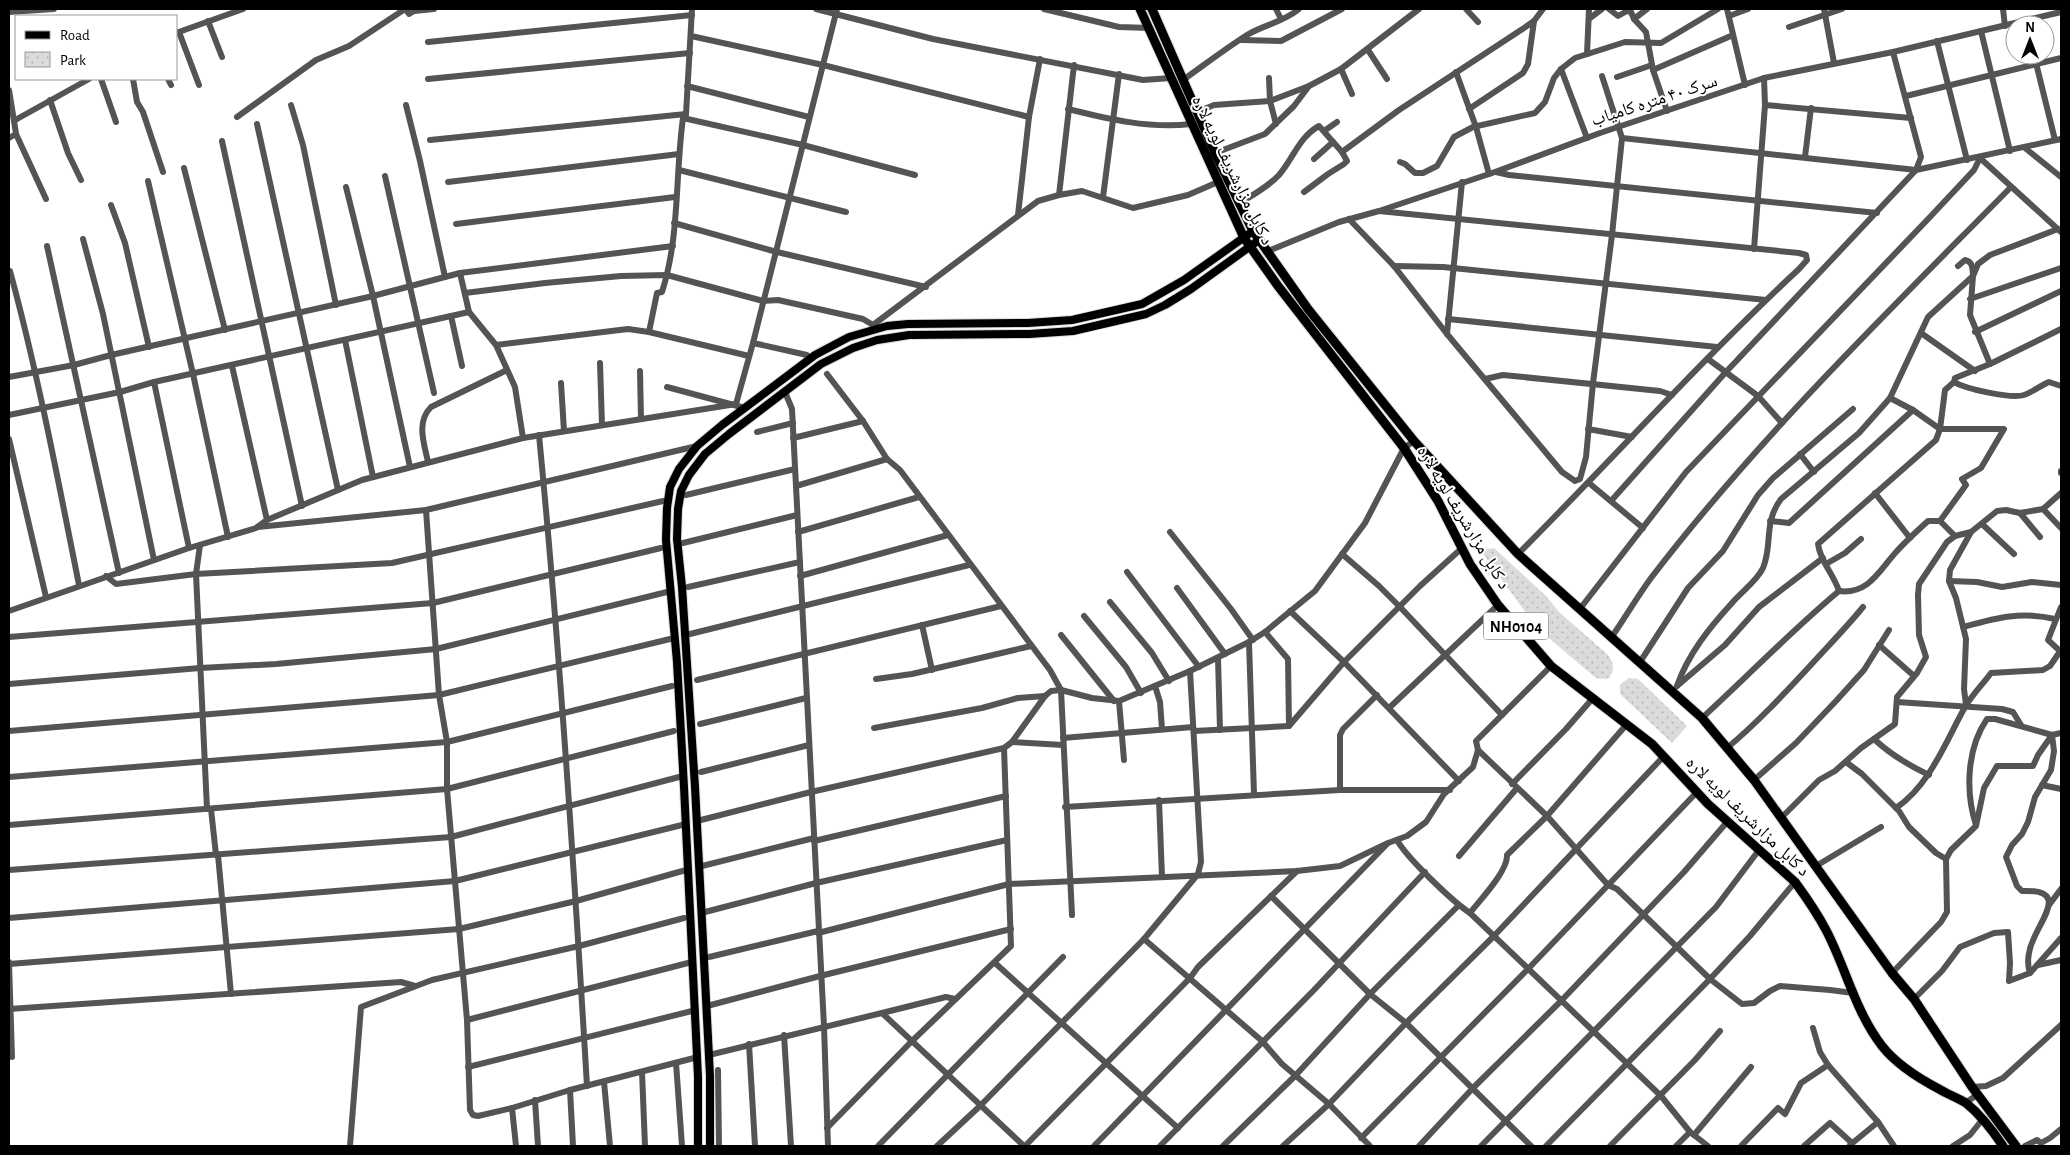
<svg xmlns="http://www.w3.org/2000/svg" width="2070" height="1155" viewBox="0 0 2070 1155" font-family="'Alegreya Sans','Noto Naskh Arabic',sans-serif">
	<defs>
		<pattern id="park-dots" width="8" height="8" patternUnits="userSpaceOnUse" patternTransform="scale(1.25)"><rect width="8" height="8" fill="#dbdbdb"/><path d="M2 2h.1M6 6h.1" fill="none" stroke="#bababa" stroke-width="1.8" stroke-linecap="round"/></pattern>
	</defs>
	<rect width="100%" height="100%" fill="#fff"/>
	<!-- park -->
	<g fill="url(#park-dots)">
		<path d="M1494,548L1546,596L1559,612L1608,655C1614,663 1615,669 1609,678L1604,679L1596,678L1538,629L1483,554L1487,549Z"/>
		<polygon points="1629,678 1638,679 1687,726 1672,743 1620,694 1620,685"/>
	</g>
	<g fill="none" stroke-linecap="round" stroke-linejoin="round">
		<!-- major casing -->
		<g stroke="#dbdbdb" stroke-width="10">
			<g id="major">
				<polyline points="698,1146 698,1077 684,787 677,662 666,540 667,508 670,487 679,469 697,446 722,425 815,355 849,337 887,326 908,324 1028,323 1072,320 1142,304 1184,280 1253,231"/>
				<polyline points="710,1146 710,1076 695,787 682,587 677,539 678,509 681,491 689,475 705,454 729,434 821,364 853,348 877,340 909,335 1029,334 1073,331 1146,314 1165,305 1191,289 1259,240"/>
			</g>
		</g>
		<!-- highway casing -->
		<g stroke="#dbdbdb" stroke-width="11">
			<g id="highway">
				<path d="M1140,9L1244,238L1278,286L1404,448L1438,501L1470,564L1498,605L1551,666L1652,744L1708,804L1795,882C1806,897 1817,913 1826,930C1846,968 1855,1011 1882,1046C1897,1065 1918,1078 1939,1089C1947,1094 1958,1098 1966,1103C1981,1115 1993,1131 2003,1146"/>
				<polyline points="1152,9 1215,153 1253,231 1308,309 1414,441 1518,554 1702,718 1754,780 1892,973 1914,999 1972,1087 2016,1146"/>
			</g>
		</g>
		<!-- minor -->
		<g stroke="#545454" stroke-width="6">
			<polyline points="405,9 409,14 414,11 434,9"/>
			<polyline points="816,9 933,39 1143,80 1171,78"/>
			<polyline points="1044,9 1119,27 1149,28"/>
			<polyline points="1276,9 1281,19"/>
			<polyline points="1466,9 1478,22"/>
			<polyline points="1609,9 1618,16 1627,11 1631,12 1634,19 1646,32 1653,70 1667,111"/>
			<polyline points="1727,9 1745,85"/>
			<polyline points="1824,9 1834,63"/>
			<polyline points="2003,9 2005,26"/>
			<polyline points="9,12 54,9"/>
			<polyline points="1729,16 1748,9"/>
			<polyline points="1590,18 1602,9"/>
			<polyline points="1634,19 1647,9"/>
			<polyline points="208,21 222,57"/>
			<polyline points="1789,27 1842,9"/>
			<polyline points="1981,31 2010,151"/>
			<polyline points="179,32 199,85"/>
			<polyline points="176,33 243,9"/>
			<polyline points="691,36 823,65 1029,117"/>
			<polyline points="1241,40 1281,41 1342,9"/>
			<polyline points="1937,41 1967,160"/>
			<polyline points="428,42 692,15"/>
			<polyline points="1368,50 1387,79"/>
			<polyline points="1587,54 1589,9"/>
			<polyline points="2034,55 2055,140"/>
			<polyline points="1341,69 1352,94"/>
			<polyline points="1561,69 1587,138"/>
			<polyline points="1653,70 1733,35"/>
			<polyline points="1456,72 1476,127 1489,174"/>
			<polyline points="1617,77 1652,65"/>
			<polyline points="1269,78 1270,101 1276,124"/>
			<polyline points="101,79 116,122"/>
			<polyline points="133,79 137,102 143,112 163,172"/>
			<polyline points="168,79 171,85"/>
			<polyline points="428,79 690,53"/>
			<path d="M1183,80C1204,65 1225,49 1247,35C1263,25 1284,22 1299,9"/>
			<polyline points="687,86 809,117"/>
			<polyline points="9,90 14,121"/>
			<polyline points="1906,96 2061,58"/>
			<polyline points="50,100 68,153 81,180"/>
			<polyline points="291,105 303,145 336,305"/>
			<polyline points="406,105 420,161 445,277"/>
			<polyline points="1765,105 1911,118"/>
			<path d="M1068,109C1108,119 1150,129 1191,124"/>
			<polyline points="1469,109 1523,73 1528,64 1534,21"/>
			<polyline points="1197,112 1214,105 1270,101 1309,86"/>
			<polyline points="237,117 316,60 349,46 405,9"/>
			<polyline points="683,118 803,145 915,175"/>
			<polyline points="257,124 338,490"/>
			<polyline points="1324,131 1337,122"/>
			<polyline points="16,134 46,199"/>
			<polyline points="9,138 16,134 14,121 17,119 89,79"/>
			<polyline points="1622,138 1916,170 2061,139"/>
			<polyline points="430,140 686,114"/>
			<polyline points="222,141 302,506"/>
			<polyline points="2025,148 2061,177"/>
			<polyline points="1342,152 1399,110 1524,28 1534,21 1543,9"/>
			<polyline points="1215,153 1265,134 1294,106 1309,86 1341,69 1419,9"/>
			<polyline points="1805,157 1811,108"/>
			<polyline points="1980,158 2061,232"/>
			<polyline points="1314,159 1333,142"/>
			<polyline points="1400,162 1405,164 1415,173 1423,173 1437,166 1454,137 1473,127 1535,113 1545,102 1554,78 1561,69 1575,58 1625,42 1661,43 1718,9"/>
			<polyline points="184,168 225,330"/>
			<polyline points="679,170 846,212"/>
			<polyline points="1496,172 1509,175 1877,213"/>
			<polyline points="385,176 434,393"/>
			<polyline points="148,181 193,374 228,537"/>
			<polyline points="448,182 679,154"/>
			<polyline points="346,187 373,296 410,467"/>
			<polyline points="1059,195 1074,65"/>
			<polyline points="1103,197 1119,74"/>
			<path d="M1240,203C1254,194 1268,187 1279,175C1293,159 1299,137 1319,126L1342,152L1347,161L1344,164L1328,174L1304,192"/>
			<polyline points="111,205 125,243 149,347"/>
			<path d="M1379,211L1799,253L1806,255L1807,260L1799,269C1701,360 1612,460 1518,554"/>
			<polyline points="1018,215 1029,117 1040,59"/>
			<polyline points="1349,219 1394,266 1447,334 1562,472 1575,481 1580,479 1586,457 1593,383 1612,235 1622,138 1602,76"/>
			<polyline points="674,223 777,252 926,287"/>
			<polyline points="456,224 675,197"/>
			<polyline points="83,239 103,314 154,560"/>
			<polyline points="47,246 119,573"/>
			<polyline points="1754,249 1765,105 1764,78"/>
			<polyline points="1266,252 1339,222 1379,211 1495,172 1600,133 1764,78 1893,52 2061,12"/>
			<polyline points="1394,266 1443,267 1766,300"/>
			<path d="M1958,266L1965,260C1973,262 1972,267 1973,274"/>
			<path d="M10,271C38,374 58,480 79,585"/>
			<polyline points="460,273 469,312 496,345 515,387 523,438"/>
			<polyline points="465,293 545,283 621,276 667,275 763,301 778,300 863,319 873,325"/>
			<polyline points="1970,299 2061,268"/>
			<polyline points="451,316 462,366"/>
			<polyline points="1448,319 1717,347"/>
			<polyline points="874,328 873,325 1038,201 1059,195 1082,191 1133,208 1188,195 1218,182"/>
			<path d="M649,332L657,293L662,292C680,236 675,176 683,118L686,114L692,9"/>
			<polyline points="1975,332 2061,291"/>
			<polyline points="1921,333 1975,371"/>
			<polyline points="1447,334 1462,182"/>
			<polyline points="345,340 373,477"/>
			<polyline points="753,343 807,355"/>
			<polyline points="496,345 628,329 649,332 749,356"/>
			<polyline points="1708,359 1758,396 1782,423"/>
			<polyline points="600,363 602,425"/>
			<polyline points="1990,364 1970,315 1973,276 1978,264 1990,255 2058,229"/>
			<polyline points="232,366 267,520"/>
			<polyline points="640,371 641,419"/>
			<polyline points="827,374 863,421 887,459 900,470 1050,670 1061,690 1072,915"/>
			<polyline points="9,377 74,365 111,355 373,296 460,273 673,246"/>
			<polyline points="1485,379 1503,375 1660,391 1672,395"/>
			<polyline points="154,382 189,548"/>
			<path d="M1954,382C1966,389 2011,399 2024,395C2032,392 2040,386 2049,382L2061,386"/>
			<polyline points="561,383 564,431"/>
			<polyline points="667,387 745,408"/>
			<polyline points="785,392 792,409 824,1026 828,1146"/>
			<polyline points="736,404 753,343 837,9"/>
			<polyline points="9,415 120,392 154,382 469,312"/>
			<polyline points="1588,429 1632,437"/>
			<polyline points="757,432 793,423"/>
			<path d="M539,435C560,652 574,869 587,1086"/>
			<polyline points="793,438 863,421"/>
			<polyline points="9,439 46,597"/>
			<polyline points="1800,454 1814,472"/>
			<path d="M428,462C424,443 416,422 431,407L507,370"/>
			<polyline points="2061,471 2061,473"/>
			<polyline points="1589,483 1643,528"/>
			<polyline points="796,486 887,459"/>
			<polyline points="1875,493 1910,538"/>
			<polyline points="686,495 795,469"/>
			<polyline points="1611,501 1725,373 1916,170 1921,157 1893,52"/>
			<polyline points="2043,509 2061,528"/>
			<polyline points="426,510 439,695 447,742 447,789 467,1020 470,1110 473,1115 478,1116 512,1108"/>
			<polyline points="2020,513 2040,537"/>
			<polyline points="1770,521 1789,523 1913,410"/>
			<polyline points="1940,521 1955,536"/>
			<polyline points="1982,524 2014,554"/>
			<polyline points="258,527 426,510 697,446"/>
			<polyline points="798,532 919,497"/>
			<polyline points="1170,532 1231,609 1253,640"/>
			<polyline points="683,543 797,515"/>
			<polyline points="200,545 196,574 207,809"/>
			<polyline points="1342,554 1379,586 1400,607 1502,715"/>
			<polyline points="1826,564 1845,553 1861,539"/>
			<polyline points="1127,572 1199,667"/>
			<polyline points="106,576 116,584 196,574 392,563 663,501"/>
			<polyline points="800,576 948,535"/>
			<polyline points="1949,581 1977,582 2002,587 2032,582 2061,585"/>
			<polyline points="688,587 800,562"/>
			<polyline points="1177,588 1225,654"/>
			<path d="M1839,591C1834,575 1820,561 1818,544L1936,440L1940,429L1945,390L1954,382L1955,378L1990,364L2061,329"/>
			<polyline points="1110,602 1152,653 1169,681"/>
			<polyline points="1579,610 1686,472 1930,217 1974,170 1980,158"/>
			<polyline points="9,611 189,548 256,528 267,520 362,480 523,438 736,404"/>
			<polyline points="1290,611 1344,662 1459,781"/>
			<polyline points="1084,616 1126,667 1141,693"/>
			<polyline points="922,625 932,670"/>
			<path d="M1963,627C1996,618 2020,611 2055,619"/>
			<polyline points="1265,632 1288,659 1289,726"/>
			<polyline points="690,634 969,565"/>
			<polyline points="1061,635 1114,701"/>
			<polyline points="9,637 433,603 661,548"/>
			<path d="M1611,638C1625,618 1637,597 1651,578C1759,437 1887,313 2011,187"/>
			<polyline points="1249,642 1254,794"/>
			<polyline points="1879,645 1914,676"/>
			<polyline points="2060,651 2048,640 2061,607"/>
			<polyline points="1218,658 1220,730"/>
			<polyline points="1640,662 1688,588 1723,551 1758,495 1773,478 1853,409"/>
			<polyline points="876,679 912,674 1031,646"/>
			<polyline points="697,680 1001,606"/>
			<polyline points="9,684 200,668 276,664 436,649 667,592"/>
			<polyline points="1155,686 1160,702 1162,729"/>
			<path d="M1677,686C1688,654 1710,627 1732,603C1741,592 1757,581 1763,568C1773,544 1763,523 1781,499L1859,433L1890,398L1928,317L1973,276"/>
			<polyline points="1677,686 1725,645 1759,607 1823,558"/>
			<polyline points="1119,701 1124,760"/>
			<polyline points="1897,702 2002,709 2013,712 2021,725"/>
			<polyline points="1966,705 1964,689 1966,639 1956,598 1949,581 1950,570 1971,532"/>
			<polyline points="1389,708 1498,605"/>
			<path d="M1702,718C1748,676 1791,631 1839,591C1869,595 1880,569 1897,551C1906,541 1917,531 1928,521H1940L1966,485L1962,479L1981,468L2004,429H1940L1913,410L1890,398"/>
			<polyline points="700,724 806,698"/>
			<polyline points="874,728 982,708 1018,698 1045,696"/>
			<polyline points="9,731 439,695 670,639"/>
			<polyline points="1194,731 1289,726 1344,662 1420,586 1462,548"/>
			<polyline points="1063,738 1193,727"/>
			<path d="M1874,739C1891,755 1908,765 1929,775"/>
			<polyline points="1012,742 1063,745"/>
			<path d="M1727,748C1756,724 1783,695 1809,667C1827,647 1846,628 1863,607"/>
			<polyline points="1478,750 1547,816 1608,885 1617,889 1710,979 1742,1004 1754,1003 1770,991 1780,986 1830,990 1853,993"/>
			<polyline points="1846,762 1862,774 1899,811 1909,827 1936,853 1946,859"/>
			<polyline points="701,772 809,745"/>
			<polyline points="9,777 447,742 672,686"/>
			<polyline points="1754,780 1796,743 1836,701 1864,670 1889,630"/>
			<polyline points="1512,784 1566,729 1593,698"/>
			<polyline points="2042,785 2061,789"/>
			<polyline points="1340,790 1340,735 1343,729 1377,695"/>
			<polyline points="1159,800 1162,877"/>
			<polyline points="1065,807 1340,790 1450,790"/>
			<path d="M1896,808C1930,785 1946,741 1965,707C1972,695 1983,684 1991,673L2043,670L2050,666L2061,650"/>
			<polyline points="211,809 216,855"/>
			<polyline points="1781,818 1819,780 1835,771 1861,748 1895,724 1897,697 1917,673 1926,657 1919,635 1918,595 1919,584 1947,542 1955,536 1971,532 1997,511 2006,510 2020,513 2043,509 2061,493"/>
			<polyline points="697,821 811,792 1004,748 1012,742 1045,696 1051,691 1061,690 1092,698 1119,701 1190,671 1249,642 1265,632 1315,591 1365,523 1404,448 1414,441"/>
			<polyline points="9,825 447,789 674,731"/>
			<path d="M1976,825C1965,791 1967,748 1987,719H1995L2052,735L2061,733"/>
			<path d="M1397,840C1407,858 1452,901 1470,913L1661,1096L1690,1132L1708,1146"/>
			<polyline points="814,841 1006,796"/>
			<polyline points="218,855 231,994"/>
			<polyline points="1459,856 1517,788"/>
			<polyline points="702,866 814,838"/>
			<polyline points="1816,866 1881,827"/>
			<polyline points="9,870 451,837 679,777"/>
			<polyline points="1271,896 1370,994 1406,1023 1531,1146"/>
			<polyline points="2049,905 2061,889"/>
			<polyline points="705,912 816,883 1007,840"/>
			<path d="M1470,913C1480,900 1508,871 1507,855L1547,816L1627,724"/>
			<polyline points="9,918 455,881 686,824"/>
			<polyline points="818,933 1009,884 1297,871 1340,866 1388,843 1407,836 1426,822 1444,794 1473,767 1478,750 1476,741 1551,666"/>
			<polyline points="1144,939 1262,1041 1282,1064 1329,1104 1370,1146"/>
			<polyline points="709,957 818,931"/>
			<polyline points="9,962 12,1057"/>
			<polyline points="995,963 1178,1128"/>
			<polyline points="9,964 459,929 576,901 686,870"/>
			<polyline points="2038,965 2061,960"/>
			<polyline points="1892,973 1941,922 1947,912 1946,859 1951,850 1976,826 1984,788 1997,766 2033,766 2038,755 2052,735"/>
			<path d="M2030,973C2026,962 2029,948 2034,938C2044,915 2067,889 2022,891L2017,886L2006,857L2012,845L2022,834L2028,822L2035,797L2051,770L2054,751L2052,735"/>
			<polyline points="1914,999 1942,971 1960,947 1994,933 2008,932 2010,963 2009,981 2030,973 2061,938"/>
			<polyline points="707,1006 820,976 1011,929"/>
			<polyline points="9,1009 401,982 415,986"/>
			<polyline points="882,1013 946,997 955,999"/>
			<polyline points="467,1020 688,963"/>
			<polyline points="1813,1028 1820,1052 1828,1065 1878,1122 1894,1146"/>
			<polyline points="784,1035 791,1146"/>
			<polyline points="749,1044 755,1146"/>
			<polyline points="709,1055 882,1013 1024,1146"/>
			<polyline points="676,1063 682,1146"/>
			<polyline points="468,1067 696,1010"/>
			<polyline points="718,1070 719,1146"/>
			<polyline points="642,1072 645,1146"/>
			<polyline points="604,1082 610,1146"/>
			<polyline points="1972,1087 1986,1086 2003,1078 2061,1025"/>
			<polyline points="570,1090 573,1146"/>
			<polyline points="535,1100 538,1146"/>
			<polyline points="1965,1103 1977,1095"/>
			<polyline points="827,1128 911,1042 1011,946 1004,748"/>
			<polyline points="1694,1135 1751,1067"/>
			<polyline points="1361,1138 1528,969 1697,792"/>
			<polyline points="1850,1145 1878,1122"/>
			<polyline points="350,1146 361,1007 432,980 579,946 684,918"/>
			<polyline points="516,1146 512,1108 570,1090 698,1057"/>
			<polyline points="878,1146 1063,957"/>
			<polyline points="937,1146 980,1106 1144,939 1198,874 1201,862 1190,671"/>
			<polyline points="1025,1146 1190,978 1198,967 1297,871"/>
			<polyline points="1094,1146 1387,844"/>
			<polyline points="1160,1146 1314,990 1425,872"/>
			<polyline points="1223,1146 1295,1076 1370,994 1459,905"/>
			<polyline points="1283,1146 1329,1104 1406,1023 1493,937 1664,756"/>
			<polyline points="1419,1146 1473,1088 1561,1001 1684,872 1727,822"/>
			<polyline points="1481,1146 1716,907 1759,850"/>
			<polyline points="1546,1146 1710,979 1750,936 1795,882"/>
			<polyline points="1610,1146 1695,1060 1720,1031"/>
			<polyline points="1676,1146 1690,1132"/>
			<polyline points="1741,1146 1778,1108 1785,1114 1801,1083 1828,1065"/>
			<polyline points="1804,1146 1830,1123 1852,1143"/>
			<polyline points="1953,1146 1970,1135 1982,1120"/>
			<polyline points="2025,1146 2037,1140 2041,1143 2050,1138 2061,1129"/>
		</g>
		<!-- major -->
		<use href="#major" stroke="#000" stroke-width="8"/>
		<!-- highway -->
		<use href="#highway" stroke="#000" stroke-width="9"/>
	</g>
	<g text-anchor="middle" stroke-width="4" stroke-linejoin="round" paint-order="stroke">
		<!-- shield labels -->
		<rect fill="#fff" stroke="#4c4c4c" stroke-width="1" x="1483.5" y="612.5" width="65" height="27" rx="4"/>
		<g font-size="16" font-weight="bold" fill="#000">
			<text x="1516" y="632">NH0104</text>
		</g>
		<!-- street labels -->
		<g font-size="18" fill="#000" stroke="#fff">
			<text transform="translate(1654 100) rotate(-18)" y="6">سرک ۴۰ متره کامیاب</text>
			<text transform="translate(1233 170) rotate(64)" y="6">د کابل مزارشریف لویه لاره</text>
			<text transform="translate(1464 517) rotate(59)" y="6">د کابل مزارشریف لویه لاره</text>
			<text transform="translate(1748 816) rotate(44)" y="6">د کابل مزارشریف لویه لاره</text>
		</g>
	</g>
	<!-- border -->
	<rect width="2070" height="1155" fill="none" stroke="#000000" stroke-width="20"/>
	<!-- legend -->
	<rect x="15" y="15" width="162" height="65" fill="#ffffff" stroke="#999999"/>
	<rect x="25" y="31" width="25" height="8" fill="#000000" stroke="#999999"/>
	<text x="60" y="40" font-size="15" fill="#000000">Road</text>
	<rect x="25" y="52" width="25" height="15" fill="url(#park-dots)" stroke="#999999"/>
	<text x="60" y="65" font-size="15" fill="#000000">Park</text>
	<!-- north arrow -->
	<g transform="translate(2030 40)"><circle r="24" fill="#ffffff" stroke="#999999"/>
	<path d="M0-4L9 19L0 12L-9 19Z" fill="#000000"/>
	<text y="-8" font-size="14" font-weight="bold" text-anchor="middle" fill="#000000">N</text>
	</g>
</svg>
